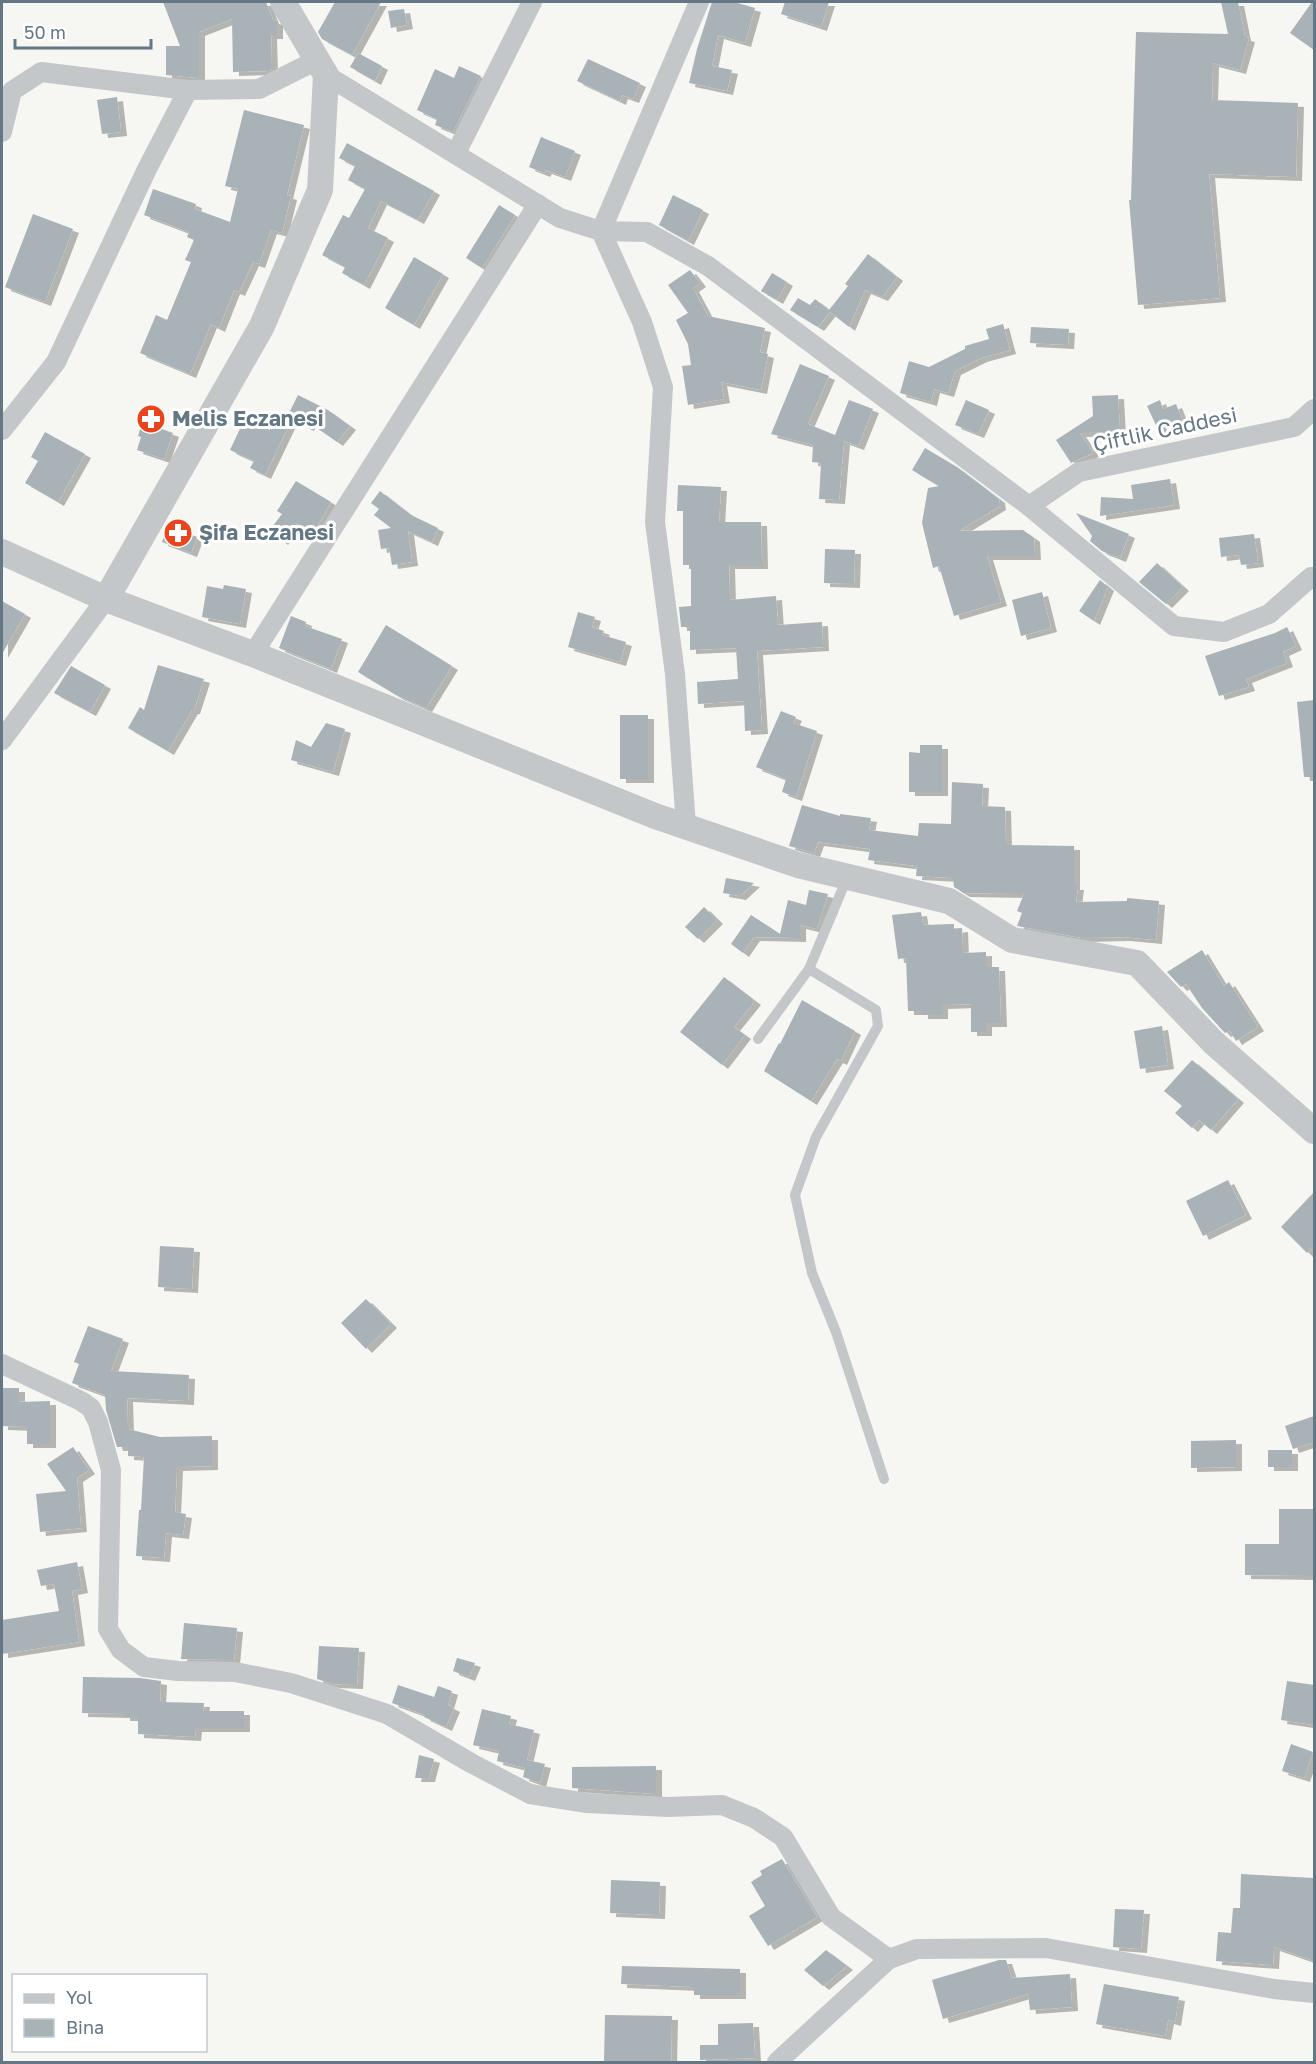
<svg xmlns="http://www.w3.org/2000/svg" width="1316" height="2064" viewBox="0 0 1316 2064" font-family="'Golos Text',sans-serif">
	<defs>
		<filter id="shadow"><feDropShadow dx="6" dy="4" stdDeviation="0" flood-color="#0004"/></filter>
	</defs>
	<rect width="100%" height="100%" fill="#f6f6f2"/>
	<!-- building -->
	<g fill="#a9b2b7" filter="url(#shadow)">
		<polygon points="163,2 266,2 273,20 277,21 277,35 271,35 272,69 268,71 233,72 232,19 199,32 199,78 166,75 166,46 180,46"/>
		<polygon points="335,2 381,2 352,55 322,39 318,32"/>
		<polygon points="712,2 734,2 755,8 745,43 718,35 712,66 732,70 727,91 689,83 697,49"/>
		<polygon points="785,2 829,2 821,27 781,14"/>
		<polygon points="1221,2 1238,2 1245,37 1249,38 1240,70 1213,63 1212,100 1298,103 1296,177 1209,174 1220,298 1138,305 1129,200 1131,200 1136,32 1228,34"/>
		<polygon points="1312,2 1314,2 1314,50 1290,33"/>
		<polygon points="404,9 407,25 391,28 388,11"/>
		<polygon points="358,53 382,66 375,81 350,67"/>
		<polygon points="588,59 640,83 633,99 622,95 620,101 577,81"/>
		<polygon points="459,66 481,76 453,132 435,125 437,119 417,110 435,69 454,78"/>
		<polygon points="117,97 121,132 102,134 97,100"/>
		<polygon points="244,110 304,125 287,195 291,196 282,233 271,230 259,264 253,262 239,292 234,290 219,328 211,324 190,374 140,353 156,315 167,320 191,262 185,260 194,240 187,237 189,232 144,215 153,189 196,204 195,209 230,222 238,189 225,186"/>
		<polygon points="541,137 575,151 565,177 546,170 544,173 529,167"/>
		<polygon points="347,143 434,191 418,220 381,201 368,228 388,238 364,285 342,273 345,267 322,255 343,215 349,218 365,189 348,180 355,166 339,158"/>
		<polygon points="673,195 703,210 688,241 659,225"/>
		<polygon points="499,205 515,215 482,268 466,258"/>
		<polygon points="33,214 73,229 45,302 5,287"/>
		<polygon points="868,254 897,277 882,297 865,290 849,327 830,312 818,327 790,310 798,298 810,305 815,299 829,310 848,286 845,284"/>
		<polygon points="414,257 443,274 414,325 385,308"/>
		<polygon points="690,270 700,283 693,288 708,316 765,328 760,352 768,354 761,390 721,382 724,399 688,405 682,366 691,365 688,344 676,320 688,313 668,285"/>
		<polygon points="772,273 787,282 777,300 761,291"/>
		<polygon points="1003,324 1010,350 981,358 955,371 948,393 934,389 931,402 900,393 909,361 929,367 965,349 965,346 989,339 986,329"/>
		<polygon points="1031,327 1069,329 1068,345 1030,343"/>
		<polygon points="800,364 829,376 808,424 835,435 849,400 873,409 858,446 844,441 839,500 819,499 821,463 812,462 813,445 771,434"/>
		<polygon points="298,395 328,410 350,426 337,442 310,423 308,427 287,417"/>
		<polygon points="1118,395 1120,432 1080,433 1093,453 1071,463 1056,440 1093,416 1092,396"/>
		<polygon points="966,400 989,410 978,434 955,425"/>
		<polygon points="1160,400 1163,409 1176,404 1184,424 1160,434 1147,406"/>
		<polygon points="245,418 270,430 276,418 289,425 265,475 250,468 254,461 230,450"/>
		<polygon points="142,422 173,433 164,459 137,450 141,437 138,436"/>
		<polygon points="45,432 85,454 58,502 25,483 38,461 31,457"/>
		<polygon points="925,448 957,467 999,499 1000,506 959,531 1023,530 1034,538 1035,556 987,556 1001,602 954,616 939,566 933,568 922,523 928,488 939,486 912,470"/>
		<polygon points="1170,479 1174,505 1100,516 1101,497 1133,499 1131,485"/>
		<polygon points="296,481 331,502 313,533 297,523 282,541 269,531 282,514 277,511"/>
		<polygon points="678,485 721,487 719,522 761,522 762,565 729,565 730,600 776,596 778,625 822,622 823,647 757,651 762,730 745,731 744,701 698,704 697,682 738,679 736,648 690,650 690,627 681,627 679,607 691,606 691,565 683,565 683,511 677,511"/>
		<polygon points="380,491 411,515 438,528 432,542 408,531 412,562 392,565 389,548 381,549 378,530 391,528 374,515 379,509 371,503"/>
		<polygon points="1076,513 1129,534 1120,558 1102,551 1090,541 1092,536"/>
		<polygon points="168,526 197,537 191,553 162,542"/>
		<polygon points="1254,534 1258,563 1241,565 1239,555 1221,557 1219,538"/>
		<polygon points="825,549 855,550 854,584 824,583"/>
		<polygon points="1157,563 1183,587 1166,604 1139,582"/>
		<polygon points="1100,580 1108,587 1094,621 1079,611"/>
		<polygon points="224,585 246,589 240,624 202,617 207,586 223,589"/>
		<polygon points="1042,592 1051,628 1021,636 1012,600"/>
		<polygon points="2,601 25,614 2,654"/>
		<polygon points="578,612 595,617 592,627 604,631 602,635 626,642 620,662 568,647"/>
		<polygon points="291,616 306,622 305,626 342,639 331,669 279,648"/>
		<polygon points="386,625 452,666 426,708 398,696 358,672"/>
		<polygon points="1287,627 1296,646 1283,652 1287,663 1246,679 1249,687 1219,696 1205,656 1275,633"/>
		<polygon points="158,665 204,679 194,710 192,710 168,751 128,728 140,707 144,710"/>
		<polygon points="71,666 105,685 90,712 54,693"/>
		<polygon points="1314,700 1314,777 1304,777 1297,702"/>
		<polygon points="781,711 796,717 793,723 817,731 796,797 782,792 786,779 756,767"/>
		<rect x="620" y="715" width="28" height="64"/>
		<polygon points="326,723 345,729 333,772 291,760 296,740 311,747"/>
		<polygon points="920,745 942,745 942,792 909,792 909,752 920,753"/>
		<polygon points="952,782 983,784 982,806 1005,807 1006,845 1074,846 1074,886 1078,886 1076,902 1127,901 1127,898 1159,901 1156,940 1124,937 1082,938 1017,926 1022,913 1017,911 1024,894 964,893 954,887 953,878 916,876 917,866 868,860 870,849 818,842 814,853 789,846 802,805 840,816 840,814 871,818 869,830 918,836 919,823 951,824"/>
		<polygon points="726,878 754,883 740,896 723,893"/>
		<polygon points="809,890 828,894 817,929 800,925 800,938 754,937 743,953 731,944 751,915 780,934 788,900 806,905"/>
		<polygon points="704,907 717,920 698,939 685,927"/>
		<polygon points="921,912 923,925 954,924 954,929 962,928 963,953 986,952 986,967 999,967 1001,1023 986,1023 986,1032 971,1032 971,1004 942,1005 942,1015 922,1015 922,1011 908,1011 906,958 898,959 892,915"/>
		<polygon points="1202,950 1224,986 1229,982 1258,1027 1236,1041 1230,1031 1225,1033 1202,1008 1186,984 1181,987 1167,972"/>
		<polygon points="724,977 755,1001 734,1027 745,1035 722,1065 680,1032"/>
		<polygon points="802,1000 855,1031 841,1061 837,1059 811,1101 764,1071 779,1043 780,1044"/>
		<polygon points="1162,1026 1168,1065 1140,1069 1134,1031"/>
		<polygon points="1192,1060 1238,1099 1211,1130 1199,1120 1192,1128 1175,1113 1182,1106 1164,1091"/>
		<polygon points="1228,1180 1246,1215 1203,1236 1186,1201"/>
		<polygon points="1314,1192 1314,1246 1307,1253 1281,1227"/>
		<polygon points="160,1246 194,1248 192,1289 158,1287"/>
		<polygon points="366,1299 391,1324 366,1349 341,1323"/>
		<polygon points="88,1326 123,1339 111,1371 189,1375 188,1401 127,1398 128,1429 160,1437 212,1436 212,1466 177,1467 175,1512 186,1514 183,1535 166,1533 164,1558 136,1556 139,1510 141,1510 144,1457 128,1456 128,1447 117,1447 106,1410 105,1395 72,1383 79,1364 74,1362"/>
		<polygon points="2,1388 19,1388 19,1402 50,1401 50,1444 27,1444 27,1427 2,1426"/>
		<polygon points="1314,1416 1314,1442 1293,1449 1285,1426"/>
		<polygon points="1236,1440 1236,1467 1191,1468 1191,1441"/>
		<polygon points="73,1447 89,1470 77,1478 81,1528 40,1532 36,1494 66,1491 47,1464"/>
		<rect x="1268" y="1450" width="24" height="17"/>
		<polygon points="1279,1509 1314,1509 1314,1576 1245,1575 1245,1544 1279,1544"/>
		<polygon points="77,1562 82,1589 72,1591 79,1642 2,1654 2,1620 59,1611 54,1584 41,1586 37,1570"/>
		<polygon points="184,1623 237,1628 234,1660 181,1659"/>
		<polygon points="319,1646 359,1648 357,1685 333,1684 317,1679"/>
		<polygon points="457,1658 475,1663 469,1677 453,1671"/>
		<polygon points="83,1677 140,1678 161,1681 160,1702 204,1703 203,1711 244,1711 244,1728 196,1728 195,1737 138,1734 138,1717 124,1717 124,1714 82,1713"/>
		<polygon points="1287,1681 1314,1685 1314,1725 1281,1720"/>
		<polygon points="398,1685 434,1697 438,1686 452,1691 448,1705 454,1708 446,1727 424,1717 425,1715 392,1703"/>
		<polygon points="482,1709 511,1716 509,1724 534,1730 527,1760 545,1764 540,1783 523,1777 525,1768 497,1761 499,1751 473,1745"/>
		<polygon points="1291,1744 1313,1752 1304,1778 1282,1771"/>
		<polygon points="419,1755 434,1759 429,1778 415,1778"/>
		<polygon points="656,1766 656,1794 572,1788 572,1767"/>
		<polygon points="782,1859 817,1917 768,1946 749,1916 765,1906 751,1882 762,1875 760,1871"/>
		<polygon points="1241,1874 1314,1878 1314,1961 1274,1947 1273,1965 1216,1961 1218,1932 1231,1933 1233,1908 1240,1908"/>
		<polygon points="611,1880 660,1882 659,1915 610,1913"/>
		<polygon points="1115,1909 1144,1910 1141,1949 1113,1947"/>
		<polygon points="826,1950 847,1966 823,1986 804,1970"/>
		<polygon points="999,1960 1006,1960 1012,1978 1070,1974 1072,2007 1030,2010 1028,1994 943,2019 932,1980"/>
		<polygon points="622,1966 740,1969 740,1995 694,1995 694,1987 621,1984"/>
		<polygon points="1104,1984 1179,1997 1175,2022 1168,2020 1165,2036 1096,2024"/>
		<polygon points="605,2015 672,2016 671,2062 604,2062"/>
		<polygon points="753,2023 755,2058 700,2060 700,2045 718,2045 718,2024"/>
	</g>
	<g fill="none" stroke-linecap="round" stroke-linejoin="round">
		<!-- service -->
		<g stroke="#c3c7ca" stroke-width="10">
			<polyline points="809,969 876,1010 878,1026 816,1137 795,1195 812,1273 836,1332 884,1479"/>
			<polyline points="758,1039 809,969 847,878"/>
		</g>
		<!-- minor -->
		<g stroke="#c3c7ca" stroke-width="20">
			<polyline points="699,2 601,231 647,232 708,266 1029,506 1174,626 1224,632 1269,614 1311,577 1314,577"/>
			<polyline points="326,75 560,218 601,231 642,322 663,387 655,522 675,674 686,826"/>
			<polyline points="2,132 12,91 41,72 188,90 259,89 317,60"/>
			<polyline points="456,153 532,2"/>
			<polyline points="2,430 56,362 147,169 188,90"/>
			<polyline points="1029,506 1079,472 1294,427 1314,409"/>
			<polyline points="253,654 538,204"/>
			<polyline points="2,740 106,599"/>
			<polyline points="2,1364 81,1401 91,1408 98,1422 111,1470 108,1629 121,1650 144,1667 178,1671 235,1672 291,1683 387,1714 471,1763 530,1794 587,1803 668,1807 722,1805 754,1818 783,1837 831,1917 889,1959"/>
			<polyline points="777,2062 889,1959 917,1949 1046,1948 1274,1989 1314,1993"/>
		</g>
		<!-- tertiary -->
		<g stroke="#c3c7ca" stroke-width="26">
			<polyline points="2,552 106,599 253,654 655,816 798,865 949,901 1012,940 1137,963 1214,1043 1314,1131"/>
			<polyline points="106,599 262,326 320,190 326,75 283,2"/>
		</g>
	</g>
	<!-- icons -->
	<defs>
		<g id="pharmacy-disc" transform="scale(1.5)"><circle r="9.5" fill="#ea441e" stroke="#fff"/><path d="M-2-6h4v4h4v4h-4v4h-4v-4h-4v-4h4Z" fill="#fff"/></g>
	</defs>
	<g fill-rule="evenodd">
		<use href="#pharmacy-disc" x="151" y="419"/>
		<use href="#pharmacy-disc" x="178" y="533"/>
	</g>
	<g text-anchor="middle" stroke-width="6" stroke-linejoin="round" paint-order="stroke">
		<!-- poi labels -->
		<g font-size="21" font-weight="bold" fill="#637784" stroke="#fff" text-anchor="start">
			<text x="172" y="426">Melis Eczanesi</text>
			<text x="199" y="540">Şifa Eczanesi</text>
		</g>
		<!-- street labels -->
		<g font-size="21" fill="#637784" stroke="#fff">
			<text transform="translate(1165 430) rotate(-12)" y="7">Çiftlik Caddesi</text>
		</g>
	</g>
	<!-- border -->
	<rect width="1316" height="2064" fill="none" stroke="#637784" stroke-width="6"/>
	<!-- legend -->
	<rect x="12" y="1974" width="195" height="78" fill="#ffffff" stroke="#c1c9ce" stroke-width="1.5"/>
	<rect x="24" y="1994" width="30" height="9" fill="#c3c7ca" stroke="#c1c9ce" stroke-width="1.5"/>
	<text x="66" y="2004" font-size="18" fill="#637784">Yol</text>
	<rect x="24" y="2019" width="30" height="18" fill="#a9b2b7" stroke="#c1c9ce" stroke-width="1.5"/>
	<text x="66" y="2034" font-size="18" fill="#637784">Bina</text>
	<!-- scale -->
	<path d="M15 39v9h136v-9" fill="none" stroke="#637784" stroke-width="3"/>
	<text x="24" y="39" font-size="18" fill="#637784" stroke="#ffffff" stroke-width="4.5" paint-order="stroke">50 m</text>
</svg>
